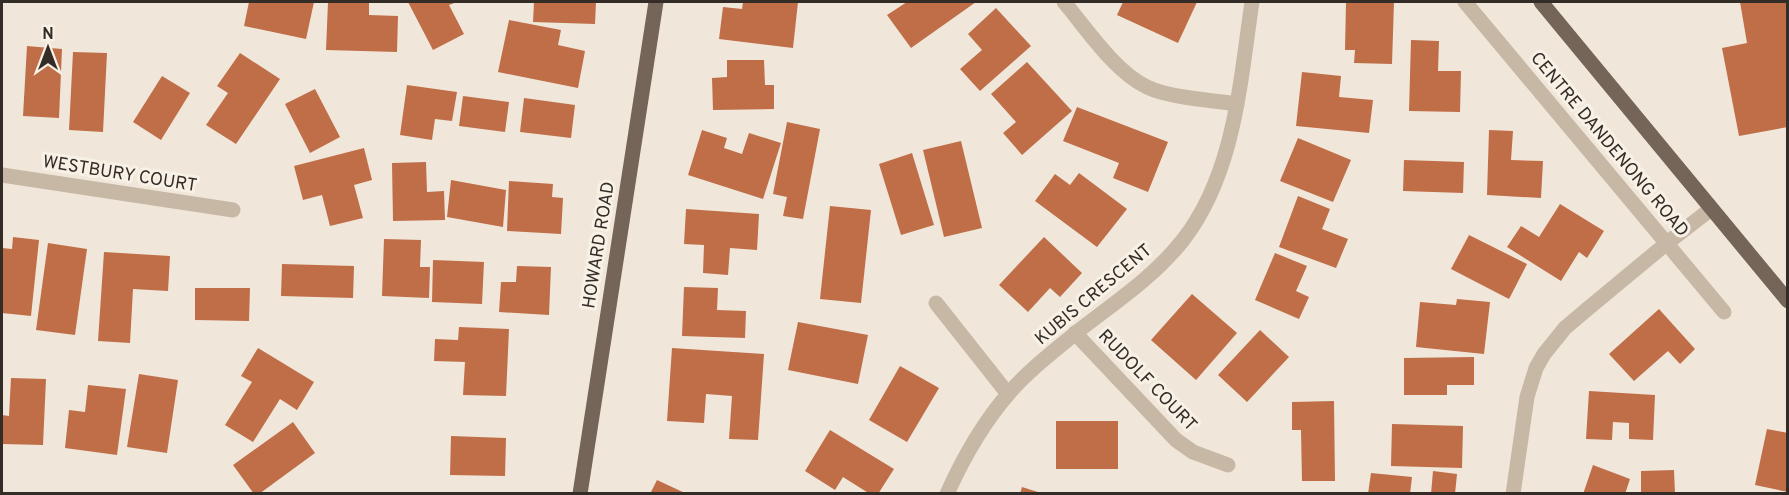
<svg xmlns="http://www.w3.org/2000/svg" width="1789" height="495" viewBox="0 0 1789 495" font-family="Overpass,sans-serif">
	<rect width="100%" height="100%" fill="#f0e7da"/>
	<!-- building -->
	<g fill="#bf6e48">
		<polygon points="249,2 314,2 306,39 244,26"/>
		<polygon points="328,2 369,2 369,15 398,16 397,52 326,50"/>
		<polygon points="408,2 457,2 449,5 464,34 433,50"/>
		<polygon points="534,2 596,2 595,24 533,22"/>
		<polygon points="743,2 798,2 793,48 719,39 723,7 742,9"/>
		<polygon points="907,2 976,2 911,48 887,15"/>
		<polygon points="1123,2 1197,2 1178,43 1117,15"/>
		<polygon points="1346,2 1394,2 1392,64 1354,63 1355,50 1345,50"/>
		<polygon points="1740,2 1788,2 1788,127 1739,136 1722,48 1747,43"/>
		<polygon points="996,8 1031,46 980,91 960,69 982,50 968,34"/>
		<polygon points="509,20 561,30 558,45 585,51 578,88 498,72"/>
		<polygon points="1411,40 1439,41 1438,71 1461,71 1460,112 1409,111"/>
		<polygon points="27,46 62,49 59,118 23,116"/>
		<polygon points="73,52 107,53 103,132 69,130"/>
		<polygon points="240,53 280,79 236,144 206,125 228,93 217,86"/>
		<polygon points="727,60 764,60 765,85 774,85 774,109 713,110 712,78 727,77"/>
		<polygon points="1027,62 1072,111 1022,155 1003,133 1016,122 991,94"/>
		<polygon points="1302,72 1341,76 1339,97 1373,100 1369,133 1296,126"/>
		<polygon points="162,76 190,93 161,140 133,122"/>
		<polygon points="407,85 457,92 452,121 435,119 432,140 400,135"/>
		<polygon points="315,89 340,137 310,153 285,104"/>
		<polygon points="463,96 509,102 505,132 459,126"/>
		<polygon points="524,98 575,105 571,138 520,132"/>
		<polygon points="1077,107 1168,142 1148,192 1113,178 1119,163 1063,141"/>
		<polygon points="787,122 820,129 803,219 783,216 787,197 773,194"/>
		<polygon points="702,130 727,138 724,148 742,154 749,133 781,143 763,199 688,175"/>
		<polygon points="1489,130 1513,131 1511,160 1543,161 1541,198 1487,195"/>
		<polygon points="1298,138 1351,160 1333,202 1280,181"/>
		<polygon points="961,141 982,228 944,237 923,150"/>
		<polygon points="364,148 372,180 354,185 363,218 330,226 322,195 303,200 294,166"/>
		<polygon points="912,153 934,225 901,235 879,164"/>
		<polygon points="1404,160 1464,162 1463,193 1403,191"/>
		<polygon points="426,162 427,192 444,191 445,220 393,221 392,163"/>
		<polygon points="1079,173 1127,209 1097,247 1035,201 1055,174 1070,185"/>
		<polygon points="451,180 506,190 503,227 447,217"/>
		<polygon points="509,181 553,184 552,197 563,198 561,234 507,231"/>
		<polygon points="1298,196 1330,209 1322,229 1348,239 1336,268 1279,247"/>
		<polygon points="1560,204 1604,231 1587,258 1579,252 1561,281 1507,247 1521,226 1539,237"/>
		<polygon points="830,206 871,210 861,303 820,299"/>
		<polygon points="686,209 759,214 757,250 730,248 728,275 703,273 704,245 684,244"/>
		<polygon points="1469,235 1527,264 1509,299 1451,269"/>
		<polygon points="13,237 39,240 31,316 2,313 2,248 12,249"/>
		<polygon points="1044,237 1082,273 1060,297 1050,288 1028,312 999,285"/>
		<polygon points="384,239 421,240 420,267 430,267 429,298 382,296"/>
		<polygon points="48,243 87,249 75,335 36,330"/>
		<polygon points="104,252 170,256 168,291 133,289 130,343 98,341"/>
		<polygon points="1275,253 1307,266 1296,291 1309,297 1299,319 1255,300"/>
		<polygon points="433,260 484,262 482,304 432,302"/>
		<polygon points="282,264 354,266 353,298 281,296"/>
		<polygon points="517,266 551,267 549,315 499,312 501,282 516,282"/>
		<polygon points="684,287 718,288 717,310 746,311 745,338 682,336"/>
		<polygon points="195,288 250,288 249,321 195,320"/>
		<polygon points="1192,294 1237,333 1196,380 1151,340"/>
		<polygon points="1457,299 1490,302 1484,354 1416,347 1420,302 1456,305"/>
		<polygon points="1659,309 1695,349 1680,364 1668,351 1634,381 1609,354"/>
		<polygon points="798,322 868,335 858,384 788,370"/>
		<polygon points="459,327 509,329 506,396 463,395 465,362 434,361 435,339 458,340"/>
		<polygon points="1260,330 1289,357 1247,402 1218,375"/>
		<polygon points="258,348 314,382 297,410 280,399 253,442 225,425 252,382 241,376"/>
		<polygon points="672,348 764,354 758,440 729,439 732,396 706,394 704,423 667,421"/>
		<polygon points="1474,357 1474,385 1447,385 1447,395 1404,395 1404,358"/>
		<polygon points="900,366 939,388 907,442 869,420"/>
		<polygon points="139,374 178,380 167,453 127,447"/>
		<polygon points="11,378 46,379 43,445 2,444 2,415 9,416"/>
		<polygon points="88,385 126,389 117,455 65,448 69,410 85,412"/>
		<polygon points="1589,391 1655,395 1653,440 1629,439 1629,423 1613,422 1612,440 1586,439"/>
		<polygon points="1334,401 1335,481 1302,481 1301,430 1292,430 1292,402"/>
		<rect x="1056" y="421" width="62" height="48"/>
		<polygon points="293,422 315,453 259,494 254,494 233,465"/>
		<polygon points="1392,424 1463,426 1462,468 1391,466"/>
		<polygon points="1767,429 1788,433 1788,492 1755,485"/>
		<polygon points="830,430 894,469 878,494 870,494 843,477 835,490 805,471"/>
		<polygon points="451,436 506,438 505,476 450,475"/>
		<polygon points="1593,465 1630,479 1625,494 1583,494"/>
		<polygon points="1674,470 1675,494 1641,494 1641,471"/>
		<polygon points="1433,471 1457,474 1455,494 1431,494"/>
		<polygon points="1371,473 1412,477 1410,494 1368,494"/>
		<polygon points="657,480 687,494 650,494"/>
		<polygon points="1022,487 1041,493 1041,494 1020,494"/>
	</g>
	<g fill="none" stroke-linecap="round" stroke-linejoin="round">
		<!-- minor -->
		<g stroke="#c7b8a6" stroke-width="15">
			<path d="M1064,2C1086,28 1115,72 1147,87C1170,98 1210,100 1237,104"/>
			<polyline points="1465,2 1724,312"/>
			<polyline points="2,175 233,210"/>
			<polyline points="936,303 1008,394"/>
			<polyline points="1075,333 1176,440 1193,452 1228,465"/>
			<path d="M947,494C963,458 984,422 1009,393C1029,370 1054,351 1077,332C1114,303 1154,277 1183,240C1235,173 1240,82 1252,2"/>
			<polyline points="1513,494 1527,397 1536,368 1544,354 1565,328 1585,311 1667,243 1711,209"/>
		</g>
		<!-- major -->
		<g stroke="#756458" stroke-width="15">
			<polyline points="1541,2 1788,301"/>
			<polyline points="580,494 656,2"/>
		</g>
	</g>
	<g text-anchor="middle" stroke-width="6" stroke-linejoin="round" paint-order="stroke">
		<!-- street labels -->
		<g font-size="18" fill="#342c27" stroke="#f8f1e6">
			<text transform="translate(1610 144) rotate(50)" y="6">CENTRE DANDENONG ROAD</text>
			<text transform="translate(120 173) rotate(9)" y="6">WESTBURY COURT</text>
			<text transform="translate(598 245) rotate(-81)" y="6">HOWARD ROAD</text>
			<text transform="translate(1093 294) rotate(-40)" y="6">KUBIS CRESCENT</text>
			<text transform="translate(1148 380) rotate(46)" y="6">RUDOLF COURT</text>
		</g>
	</g>
	<!-- border -->
	<rect width="1789" height="495" fill="none" stroke="#342c27" stroke-width="6"/>
	<!-- north arrow -->
	<g transform="translate(48 48)" stroke="#f8f1e6" stroke-width="4.5" paint-order="stroke">
	<path d="M0-4.5L10 22L0 15L-10 22Z" fill="#342c27"/>
	<text y="-9" font-size="16" font-weight="bold" text-anchor="middle" fill="#342c27">N</text>
	</g>
</svg>
